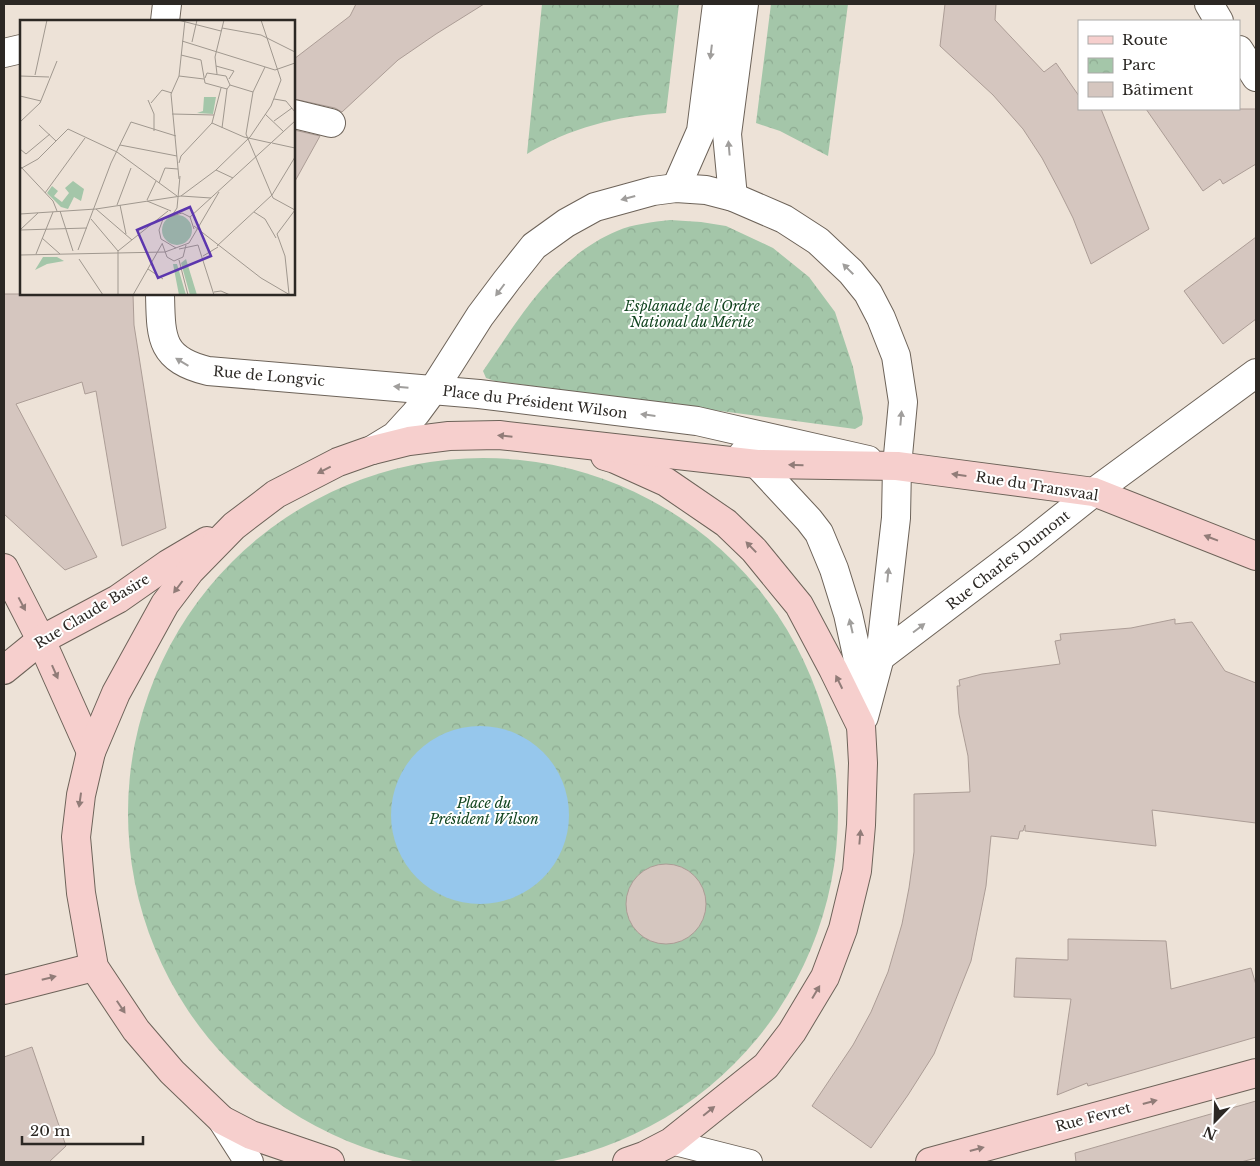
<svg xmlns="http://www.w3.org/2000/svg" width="1260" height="1166" viewBox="0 0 1260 1166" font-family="'Libre Baskerville',serif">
	<defs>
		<pattern id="park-crowns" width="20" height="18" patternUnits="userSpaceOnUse" patternTransform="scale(1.25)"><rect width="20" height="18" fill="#a4c6a9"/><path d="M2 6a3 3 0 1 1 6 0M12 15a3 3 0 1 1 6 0" fill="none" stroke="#8daa91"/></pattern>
	</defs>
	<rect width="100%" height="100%" fill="#ede2d7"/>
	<!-- park -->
	<g fill="url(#park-crowns)">
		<path d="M542,4H679L666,113C617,116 569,128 527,154Z"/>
		<polygon points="771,4 848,4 828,156 780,131 756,123"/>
		<path d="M670,220L701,222L726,226L773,248L809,277L835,312L853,367L863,418L862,425L855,429L495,381L486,378L483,371C520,317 555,257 617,231C633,224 653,222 670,220Z"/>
		<circle cx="483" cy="813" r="355"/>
	</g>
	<!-- water -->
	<circle fill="#96c7ec" cx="480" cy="815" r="89"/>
	<!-- building -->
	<g fill="#d5c6bf" stroke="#ac9d96">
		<polygon points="356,4 484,4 436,34 398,60 342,112 335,108 294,99 294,59 350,16"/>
		<polygon points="945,4 996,4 995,20 1044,72 1056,63 1079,96 1079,109 1101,109 1149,229 1091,264 1073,218 1059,190 1042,158 1023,129 993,95 940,46"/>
		<polygon points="1146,109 1256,109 1256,164 1223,184 1220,179 1203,191"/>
		<polygon points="294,130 320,136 294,183"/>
		<polygon points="1256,237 1256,319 1223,344 1184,291"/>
		<polygon points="4,294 133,294 134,325 166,528 122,546 96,391 85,394 82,382 16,404 97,557 65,570 4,514"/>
		<polygon points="1175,619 1175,624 1192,622 1225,671 1256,683 1256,823 1152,810 1156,846 1025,831 1025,825 1023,831 1020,831 1018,839 991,836 986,886 971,961 934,1054 908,1095 871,1148 812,1106 853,1045 871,1012 888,972 902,924 909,888 914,852 914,794 970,792 968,756 959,714 957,686 960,686 959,680 982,674 1060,664 1055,641 1061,640 1060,634 1131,628"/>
		<circle cx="666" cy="904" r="40"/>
		<polygon points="1068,939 1166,941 1171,989 1251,968 1256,985 1256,1037 1088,1086 1087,1083 1057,1095 1071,999 1014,997 1016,958 1068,960"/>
		<polygon points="32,1047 66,1146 49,1162 4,1162 4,1057"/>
		<polygon points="1256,1101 1256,1158 1241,1162 1076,1162 1075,1153"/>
	</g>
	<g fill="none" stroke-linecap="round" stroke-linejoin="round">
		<!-- service casing -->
		<g stroke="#6d6359" stroke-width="26">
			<polyline id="service" points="671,1142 750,1162"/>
		</g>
		<!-- minor casing -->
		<g stroke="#6d6359" stroke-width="30">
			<g id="minor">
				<polyline points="1209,4 1219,21"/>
				<polyline points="1239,50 1256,77"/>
				<polyline points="294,114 331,123"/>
				<polyline points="676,188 701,131 717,4"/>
				<polyline points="733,197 727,134 744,4"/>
				<polyline points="372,450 395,436 416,413 433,390 480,316 507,280 534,246 566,223 595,207 653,191 676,188 706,190 733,197 784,219 818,241 851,272 868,293 881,318 896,356 903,402 897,466 896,518 880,657 864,717"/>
				<polyline points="222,1120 249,1162"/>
			</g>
		</g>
		<!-- tertiary casing -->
		<g stroke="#6d6359" stroke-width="30">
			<g id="tertiary">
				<polyline points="165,21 167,4"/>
				<polyline points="4,53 21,49"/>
				<path d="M160,294C161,338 160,359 208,371L479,394L697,421L868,460"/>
				<polyline points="743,454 757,464 809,520 819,533 834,569 848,614 857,655 861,692 861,726"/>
				<polyline points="880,657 1025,547 1094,492 1256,373"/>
			</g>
		</g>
		<!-- secondary casing -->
		<g stroke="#6d6359" stroke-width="30">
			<g id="secondary">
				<polyline points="605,456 615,459 666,482 726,523 754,550 799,605 833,669 861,726 863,763 861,825 857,871 843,929 825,977 792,1032 766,1066 671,1142 644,1156 627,1162"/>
				<polyline points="4,568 41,640 91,752"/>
				<polyline points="4,670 41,640 118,599 168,564 207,541"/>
				<polyline points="4,990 94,967"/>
				<polyline points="330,1162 251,1135 222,1120 172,1072 136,1030 94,967 81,893 76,837 81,795 91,752 116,693 165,604 190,571 234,526 276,494 338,462 369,451 409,441 449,436 499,435 757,464 897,466 1094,492 1256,556"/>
				<polyline points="930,1162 1256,1073"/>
			</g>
		</g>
		<!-- service -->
		<use href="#service" stroke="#fff" stroke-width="24"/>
		<!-- minor -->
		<use href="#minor" stroke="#fff" stroke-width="28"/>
		<!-- tertiary -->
		<use href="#tertiary" stroke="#fff" stroke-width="28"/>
		<!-- secondary -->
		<use href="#secondary" stroke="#f6cfcd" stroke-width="28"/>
	</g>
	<!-- one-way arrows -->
	<defs><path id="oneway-solid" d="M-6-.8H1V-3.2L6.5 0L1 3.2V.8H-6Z" transform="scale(1.25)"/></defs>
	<g fill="#a09e9c">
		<use href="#oneway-solid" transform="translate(711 52) rotate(97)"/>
		<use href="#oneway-solid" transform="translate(729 148) rotate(-95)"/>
		<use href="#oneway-solid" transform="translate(628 198) rotate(165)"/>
		<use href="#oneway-solid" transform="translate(848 269) rotate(-135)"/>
		<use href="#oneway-solid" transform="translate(500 290) rotate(127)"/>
		<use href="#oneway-solid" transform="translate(182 362) rotate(-149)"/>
		<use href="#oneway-solid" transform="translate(401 387) rotate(-175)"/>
		<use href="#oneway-solid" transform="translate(648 415) rotate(-173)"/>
		<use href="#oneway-solid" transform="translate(901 418) rotate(-85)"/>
		<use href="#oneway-solid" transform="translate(888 575) rotate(-84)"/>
		<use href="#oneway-solid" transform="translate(851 626) rotate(-103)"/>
		<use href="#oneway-solid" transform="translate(919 628) rotate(-37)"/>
	</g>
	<g fill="#917c78">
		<use href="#oneway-solid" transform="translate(505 436) rotate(-174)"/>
		<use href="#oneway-solid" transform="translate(796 465) rotate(-179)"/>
		<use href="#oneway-solid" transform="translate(324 470) rotate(153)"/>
		<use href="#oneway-solid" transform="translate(959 475) rotate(-172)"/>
		<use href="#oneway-solid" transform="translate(1211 538) rotate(-159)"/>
		<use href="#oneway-solid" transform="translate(751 547) rotate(-134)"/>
		<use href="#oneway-solid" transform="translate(178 587) rotate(127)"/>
		<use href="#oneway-solid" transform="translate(22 604) rotate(62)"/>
		<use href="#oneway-solid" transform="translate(55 672) rotate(66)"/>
		<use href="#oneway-solid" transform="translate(839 682) rotate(-116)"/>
		<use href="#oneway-solid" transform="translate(80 800) rotate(98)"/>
		<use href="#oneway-solid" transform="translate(860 837) rotate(-85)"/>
		<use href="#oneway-solid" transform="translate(49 978) rotate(-14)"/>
		<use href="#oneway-solid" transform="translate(816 992) rotate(-59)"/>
		<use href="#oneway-solid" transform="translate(121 1007) rotate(56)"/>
		<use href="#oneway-solid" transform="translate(1150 1102) rotate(-15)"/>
		<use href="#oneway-solid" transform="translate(709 1111) rotate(-39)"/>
		<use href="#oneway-solid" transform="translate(977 1149) rotate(-15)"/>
	</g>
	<g text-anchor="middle" stroke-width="4" stroke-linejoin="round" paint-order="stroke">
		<!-- park labels -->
		<g font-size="14" font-style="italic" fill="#134621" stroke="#fff">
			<text x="692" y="311">Esplanade de l'Ordre<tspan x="692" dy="16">National du Mérite</tspan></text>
			<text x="484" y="808">Place du<tspan x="484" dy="16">Président Wilson</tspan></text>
		</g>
		<!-- street labels -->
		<g font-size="14" fill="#2c2824" stroke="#fff">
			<text transform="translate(269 376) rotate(5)" y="5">Rue de Longvic</text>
			<text transform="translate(535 402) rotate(7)" y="5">Place du Président Wilson</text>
			<text transform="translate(1037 486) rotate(9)" y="5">Rue du Transvaal</text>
			<text transform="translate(1008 560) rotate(-38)" y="5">Rue Charles Dumont</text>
			<text transform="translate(92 611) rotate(-31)" y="5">Rue Claude Basire</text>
			<text transform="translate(1093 1117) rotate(-15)" y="5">Rue Fevret</text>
		</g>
	</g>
	<!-- overview -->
	<g transform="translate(20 20)">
		<rect width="275" height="275" fill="#ede2d7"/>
		<path d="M23,237H37L44,241L27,244L15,250Z" fill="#a4c6a9"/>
		<path d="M184,77H196L193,94L177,93L183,91ZM53,161L64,169L61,181L54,177L48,189L41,187L27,173L32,166L38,171L34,176L42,182L49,173L45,168ZM142 210a15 15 0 1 1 30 0a15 15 0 1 1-30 0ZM166,239L177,275H170L161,243ZM153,244H157L166,275H159Z" fill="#a4c6a9"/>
		<path fill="none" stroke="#a0988f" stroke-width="1" d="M158,0L201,11M202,8L241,15L275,32M162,21L255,50L275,43M172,22L177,0M161,35L181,40L185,63L207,69L210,65M196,46L214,51L209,59M245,47L233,72L226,114L253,178L275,190M197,54L195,37L204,0M15,55L27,0M0,56L29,57M159,56L184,59M185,58L187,53L206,56L210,65M210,65L233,72M0,76L21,81M254,79L266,81L275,92M128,80L134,94V111M131,83L142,70L152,73M152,94L194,95M245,94L264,112M254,101L272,88M0,102L20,83L37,41M192,103L224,117L251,123M19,105L36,121M202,108L207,69M252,123L275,128M100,125L157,136M0,129L6,134L30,114M159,143L161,136L192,103L201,68M1,147L33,181L37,191M0,149L18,139L48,109L97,132L157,176M196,150L213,158M159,159L151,74L159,56L165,0M139,163L145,148L158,149M25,173L65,118M161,176L191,178M127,180L136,161M127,181L151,191M97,185L111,148M100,185L106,214M76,189L112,220M40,191L53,231M234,192L245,199L256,218M0,194L76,189L161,176L196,150L230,117L251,86L261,60L241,0M153,194L157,188L160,156M170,197L275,101M71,199L98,231M174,206L241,258L270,275M0,210L67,208M0,210L18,193M22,218L40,234M142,223L147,237L154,241L163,237L166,225M197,226L252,175L275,137M156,228L141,219L139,210L143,199L162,193L170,197L174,209M159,229L178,225L194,275M58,230L91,143L111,102L156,116M16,234L33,192M0,235L145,232L169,223L199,172M98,235V275M98,235V231L148,191M183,236L198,227M59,239L83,275M159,240L168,275M128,249L143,259M194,272L201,271L210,275M269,274L265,236L257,214L275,190M113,275L142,224"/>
		<path fill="#5c36ae" fill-opacity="0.15" stroke="#5c36ae" stroke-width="2.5" d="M170,187L191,236L138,258L117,210Z"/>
		<rect width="275" height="275" fill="none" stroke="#2c2824" stroke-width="2.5"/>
	</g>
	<!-- border -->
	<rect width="1260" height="1166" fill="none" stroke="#2c2824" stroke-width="10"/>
	<!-- legend -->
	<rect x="1078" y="20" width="162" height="90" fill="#ffffff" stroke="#aba9a7"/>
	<rect x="1088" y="36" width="25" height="8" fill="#f6cfcd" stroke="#aba9a7"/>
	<text x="1122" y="45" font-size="15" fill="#2c2824">Route</text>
	<rect x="1088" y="58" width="25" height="15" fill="url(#park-crowns)" stroke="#aba9a7"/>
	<text x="1122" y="70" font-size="15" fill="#2c2824">Parc</text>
	<rect x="1088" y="82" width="25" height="15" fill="#d5c6bf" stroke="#aba9a7"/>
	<text x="1122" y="95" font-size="15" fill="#2c2824">Bâtiment</text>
	<!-- north arrow -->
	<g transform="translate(1215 1121) rotate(203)" stroke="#ffffff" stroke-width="4" paint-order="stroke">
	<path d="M0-4L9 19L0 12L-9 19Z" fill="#2c2824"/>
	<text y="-8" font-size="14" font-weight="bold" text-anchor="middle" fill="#2c2824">N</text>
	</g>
	<!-- scale -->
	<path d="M22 1136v8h121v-8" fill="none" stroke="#2c2824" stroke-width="2.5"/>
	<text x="30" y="1136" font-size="15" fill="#2c2824" stroke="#ffffff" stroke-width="4" paint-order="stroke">20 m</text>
</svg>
